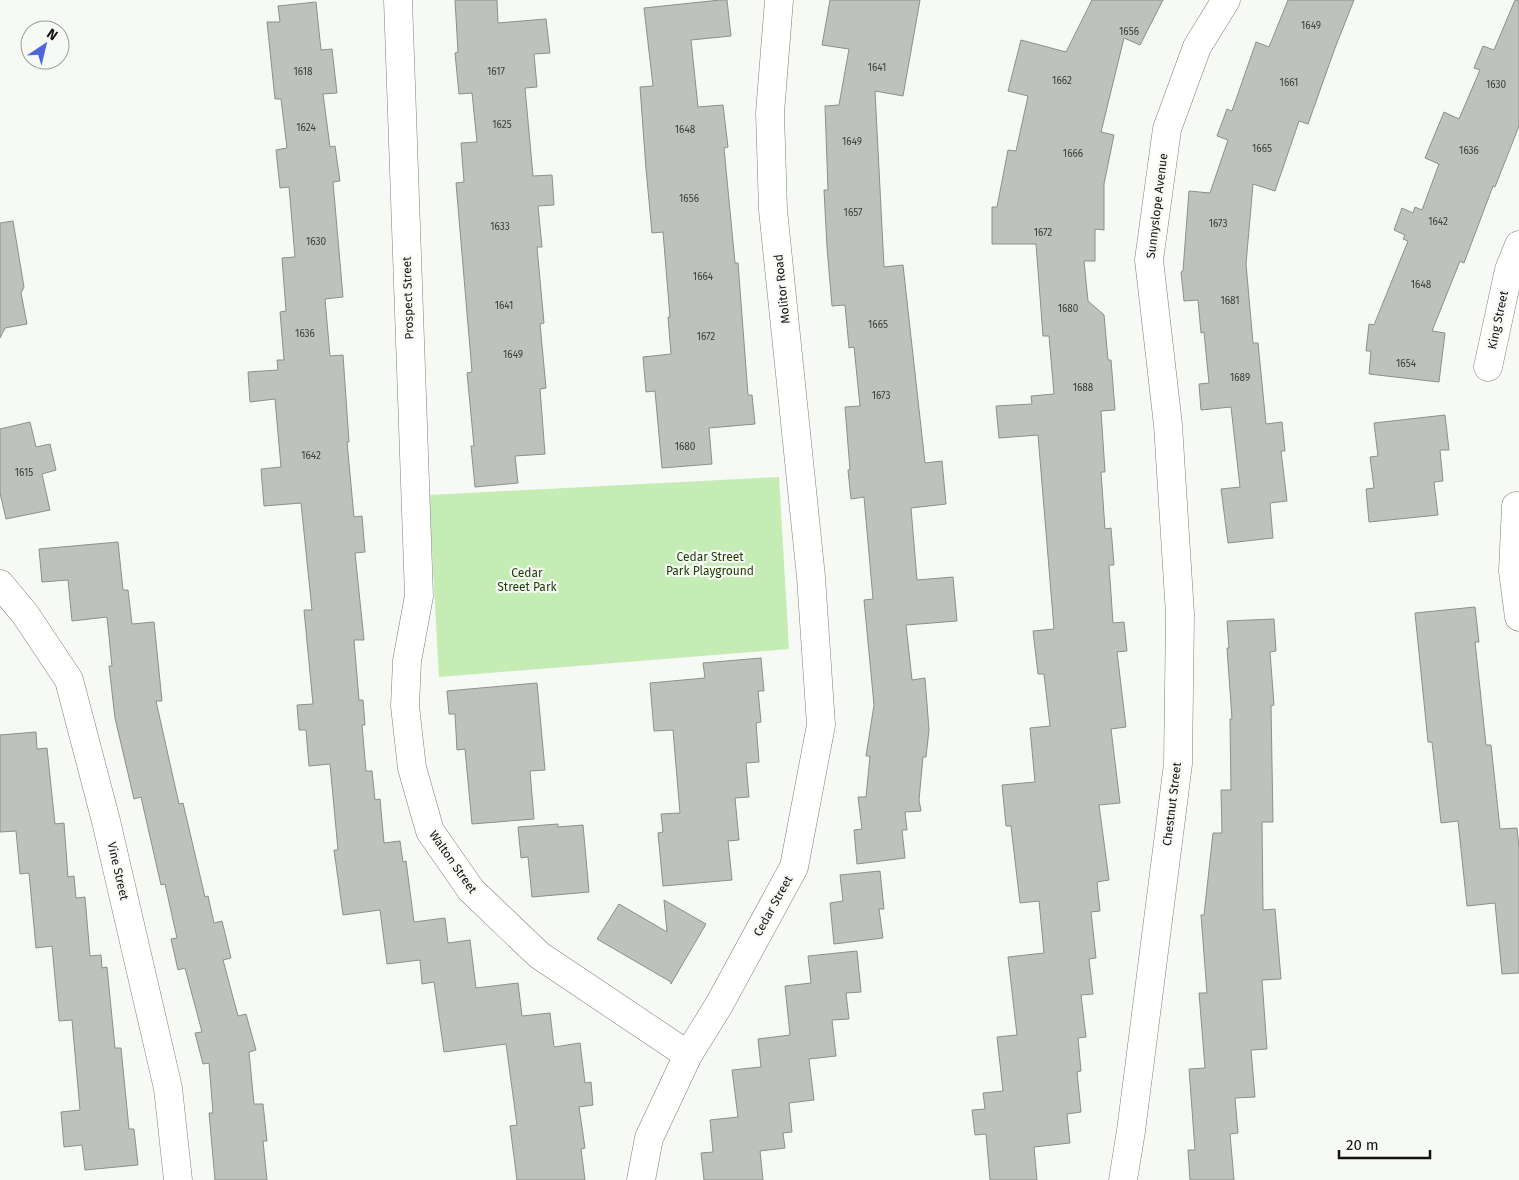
<svg xmlns="http://www.w3.org/2000/svg" width="1519" height="1180" viewBox="0 0 1519 1180" font-family="'Fira Sans',sans-serif">
	<rect width="100%" height="100%" fill="#f6f9f4"/>
	<!-- green -->
	<polygon fill="#c5ecb4" points="779,477 789,649 439,677 429,495"/>
	<!-- building -->
	<g fill="#bec2bd" stroke="#8c908b">
		<polygon points="455,0 497,0 498,23 546,19 550,53 534,54 537,87 525,88 533,176 552,175 554,205 538,206 542,247 537,247 544,323 540,324 546,388 540,389 545,454 515,456 518,483 475,487 471,446 474,446 467,373 472,372 456,183 464,182 461,143 477,142 472,93 459,94 455,53 458,52"/>
		<polygon points="720,0 727,0 731,36 691,40 698,107 723,105 728,147 724,148 735,263 738,263 748,395 752,395 755,424 709,428 712,464 662,468 655,391 646,392 643,357 671,354 668,317 670,317 663,232 652,233 646,169 640,87 653,86 644,8"/>
		<polygon points="830,0 920,0 903,96 875,91 884,267 903,265 925,463 942,461 946,504 911,508 917,580 953,577 957,621 906,625 912,680 925,678 929,730 926,757 923,757 919,800 921,811 905,812 907,830 902,830 905,858 857,864 854,830 862,829 858,797 866,797 870,756 866,756 874,705 864,600 873,599 864,497 851,499 848,470 850,470 845,407 860,406 854,347 849,348 845,305 832,306 827,247 824,190 828,190 825,106 839,105 849,49 822,45"/>
		<polygon points="1092,0 1163,0 1140,45 1124,38 1101,132 1114,135 1104,184 1104,230 1095,229 1095,261 1084,261 1088,301 1104,315 1108,360 1111,360 1115,410 1101,411 1105,472 1101,472 1105,529 1111,528 1114,565 1109,565 1113,623 1124,622 1127,651 1117,652 1126,727 1111,729 1120,803 1099,805 1109,880 1097,882 1100,911 1091,912 1096,958 1089,959 1093,994 1081,995 1086,1037 1078,1038 1081,1071 1077,1072 1081,1112 1067,1114 1070,1143 1034,1147 1037,1180 990,1180 986,1134 975,1135 972,1110 985,1109 983,1093 1003,1091 997,1037 1017,1035 1008,957 1044,953 1039,901 1020,903 1011,826 1006,826 1002,785 1035,782 1030,728 1050,726 1044,674 1038,674 1033,631 1054,629 1038,435 999,438 996,406 1032,404 1031,396 1054,394 1049,336 1043,336 1036,244 992,244 992,207 997,207 1008,150 1016,151 1028,96 1008,91 1021,40 1066,52"/>
		<polygon points="1288,0 1354,0 1335,48 1308,124 1299,121 1275,191 1253,184 1246,264 1253,343 1258,343 1266,424 1282,422 1285,451 1281,451 1287,501 1270,503 1273,538 1228,543 1221,489 1240,487 1231,407 1201,410 1199,384 1209,383 1204,332 1201,333 1198,300 1184,301 1181,272 1183,271 1189,191 1210,193 1228,140 1217,136 1227,109 1232,111 1256,42 1269,47"/>
		<polygon points="1515,0 1519,0 1519,126 1495,187 1493,186 1464,263 1460,261 1432,331 1445,333 1439,382 1369,374 1371,351 1366,351 1369,324 1374,325 1408,241 1403,239 1405,235 1394,230 1402,208 1413,213 1415,207 1422,210 1439,164 1425,158 1444,112 1459,119 1480,70 1474,68 1483,46 1494,50"/>
		<polygon points="316,2 321,50 332,49 337,93 323,94 330,147 335,146 340,181 333,182 343,297 325,299 330,356 343,355 349,442 347,442 354,517 362,516 365,552 355,553 364,640 354,640 359,700 363,700 365,725 362,725 366,771 372,771 375,800 380,799 384,843 400,841 403,862 406,861 414,922 445,918 448,943 470,940 476,988 518,983 522,1016 550,1013 554,1047 580,1043 585,1083 591,1082 593,1105 579,1107 585,1148 581,1149 585,1180 517,1180 510,1126 517,1125 506,1044 444,1052 434,982 422,984 420,960 387,964 380,910 343,915 334,850 338,850 330,764 309,766 306,730 299,730 297,705 313,704 304,610 312,610 301,503 264,506 261,469 281,467 275,399 250,402 248,372 278,370 277,360 284,360 280,312 286,311 282,258 295,257 289,187 280,188 276,150 287,148 281,99 275,99 267,22 280,22 278,6"/>
		<polygon points="13,221 24,287 21,293 27,324 5,328 0,338 0,223"/>
		<polygon points="1445,415 1449,450 1440,450 1443,481 1434,482 1438,515 1369,522 1366,489 1374,488 1370,457 1378,456 1374,423"/>
		<polygon points="30,422 36,447 50,444 56,470 42,474 50,510 6,519 0,493 0,429"/>
		<polygon points="118,542 123,590 128,590 132,624 154,622 162,701 156,701 179,804 183,803 205,897 208,896 214,923 222,921 231,958 223,960 238,1016 246,1014 256,1050 249,1052 254,1104 263,1104 267,1141 263,1141 267,1180 215,1180 209,1113 213,1113 209,1063 203,1064 195,1033 202,1032 185,968 178,970 171,939 177,938 165,884 161,885 141,797 134,799 115,718 109,666 112,666 107,617 72,621 68,580 42,582 39,549"/>
		<polygon points="1475,607 1479,642 1475,642 1486,745 1491,745 1500,829 1517,828 1519,848 1519,973 1502,974 1495,903 1467,906 1458,821 1441,823 1432,742 1428,742 1415,613"/>
		<polygon points="1274,619 1276,651 1270,652 1274,705 1271,706 1273,822 1262,822 1263,910 1275,909 1281,979 1262,980 1267,1049 1251,1050 1255,1097 1235,1098 1238,1133 1230,1134 1234,1180 1190,1180 1188,1150 1195,1150 1189,1069 1205,1068 1199,993 1207,993 1201,915 1204,915 1213,833 1222,833 1221,790 1231,790 1230,719 1232,719 1227,648 1229,648 1227,621"/>
		<polygon points="761,658 764,691 758,691 761,722 756,723 759,762 746,763 749,797 735,798 739,840 728,841 732,880 663,886 658,833 663,832 661,814 680,813 673,730 654,731 650,683 705,678 703,663"/>
		<polygon points="537,683 545,770 530,771 534,819 472,824 465,749 457,750 455,714 449,714 447,691"/>
		<polygon points="36,732 37,749 47,748 55,824 64,823 68,877 74,876 76,898 85,897 90,956 101,955 102,968 107,967 115,1048 121,1048 129,1129 134,1129 138,1165 85,1170 82,1145 64,1147 61,1112 80,1110 72,1020 59,1021 52,946 36,948 29,873 20,874 16,831 0,832 0,735"/>
		<polygon points="558,824 558,827 583,825 589,892 532,897 528,857 521,858 518,827"/>
		<polygon points="880,871 884,909 879,909 883,938 834,944 830,903 843,901 840,875"/>
		<polygon points="664,900 706,924 671,984 671,982 597,939 619,904 667,932"/>
		<polygon points="857,951 861,992 846,993 849,1019 832,1020 836,1056 809,1059 814,1100 789,1103 792,1132 783,1133 785,1148 760,1151 763,1180 704,1180 701,1153 713,1152 710,1120 738,1117 732,1070 761,1067 758,1039 790,1035 785,986 811,983 808,956"/>
	</g>
	<g fill="none" stroke-linecap="round" stroke-linejoin="round">
		<!-- street casing -->
		<g stroke="#7c807b" stroke-width="29">
			<g id="street">
				<polyline points="398,0 419,596 407,661 405,706 412,768 430,831 471,890 539,955 688,1055"/>
				<polyline points="1488,367 1509,270 1519,245"/>
				<polyline points="1516,506 1513,571 1519,617"/>
				<polyline points="0,584 25,614 69,680 106,821 168,1088 178,1180"/>
				<polyline points="641,1180 649,1138 688,1055 719,1005 794,867 821,725 811,577 773,210 770,113 779,0"/>
				<polyline points="1123,1180 1131,1131 1178,764 1180,614 1168,425 1149,260 1167,129 1197,47 1226,0"/>
			</g>
		</g>
		<!-- street -->
		<use href="#street" stroke="#fff" stroke-width="28"/>
	</g>
	<g text-anchor="middle" stroke-width="4.5" stroke-linejoin="round" paint-order="stroke">
		<!-- number labels -->
		<g font-size="10" fill="#3d3f3c">
			<text x="1311" y="29">1649</text>
			<text x="1129" y="35">1656</text>
			<text x="877" y="71">1641</text>
			<text x="303" y="75">1618</text>
			<text x="496" y="75">1617</text>
			<text x="1062" y="84">1662</text>
			<text x="1289" y="86">1661</text>
			<text x="1496" y="88">1630</text>
			<text x="502" y="128">1625</text>
			<text x="306" y="131">1624</text>
			<text x="685" y="133">1648</text>
			<text x="852" y="145">1649</text>
			<text x="1262" y="152">1665</text>
			<text x="1469" y="154">1636</text>
			<text x="1073" y="157">1666</text>
			<text x="689" y="202">1656</text>
			<text x="853" y="216">1657</text>
			<text x="1438" y="225">1642</text>
			<text x="1218" y="227">1673</text>
			<text x="500" y="230">1633</text>
			<text x="1043" y="236">1672</text>
			<text x="316" y="245">1630</text>
			<text x="703" y="280">1664</text>
			<text x="1421" y="288">1648</text>
			<text x="1230" y="304">1681</text>
			<text x="504" y="309">1641</text>
			<text x="1068" y="312">1680</text>
			<text x="878" y="328">1665</text>
			<text x="305" y="337">1636</text>
			<text x="706" y="340">1672</text>
			<text x="513" y="358">1649</text>
			<text x="1406" y="367">1654</text>
			<text x="1240" y="381">1689</text>
			<text x="1083" y="391">1688</text>
			<text x="881" y="399">1673</text>
			<text x="685" y="450">1680</text>
			<text x="311" y="459">1642</text>
			<text x="24" y="476">1615</text>
		</g>
		<!-- street labels -->
		<g font-size="12" fill="#121311" stroke="#f6f9f4">
			<text transform="translate(1157 206) rotate(-83)" y="4">Sunnyslope Avenue</text>
			<text transform="translate(782 289) rotate(-96)" y="4">Molitor Road</text>
			<text transform="translate(408 298) rotate(-92)" y="4">Prospect Street</text>
			<text transform="translate(1498 320) rotate(-78)" y="4">King Street</text>
			<text transform="translate(1172 804) rotate(-83)" y="4">Chestnut Street</text>
			<text transform="translate(453 862) rotate(55)" y="4">Walton Street</text>
			<text transform="translate(118 871) rotate(77)" y="4">Vine Street</text>
			<text transform="translate(773 906) rotate(-61)" y="4">Cedar Street</text>
		</g>
		<!-- park labels -->
		<g font-size="12" fill="#1b3c04" stroke="#f6f9f4">
			<text x="710" y="561">Cedar Street<tspan x="710" dy="14">Park Playground</tspan></text>
			<text x="527" y="577">Cedar<tspan x="527" dy="14">Street Park</tspan></text>
		</g>
	</g>
	<!-- north arrow -->
	<g transform="translate(45 45) rotate(35)"><circle r="24" fill="#f6f9f4" stroke="#9b9d99"/>
	<path d="M0-4L9 19L0 12L-9 19Z" fill="#4e66db"/>
	<text y="-8" font-size="14" font-weight="bold" text-anchor="middle" fill="#121311">N</text>
	</g>
	<!-- scale -->
	<path d="M1339 1150v8h91v-8" fill="none" stroke="#121311" stroke-width="2.5"/>
	<text x="1346" y="1150" font-size="15" fill="#121311" stroke="#f6f9f4" stroke-width="4" paint-order="stroke">20 m</text>
</svg>
